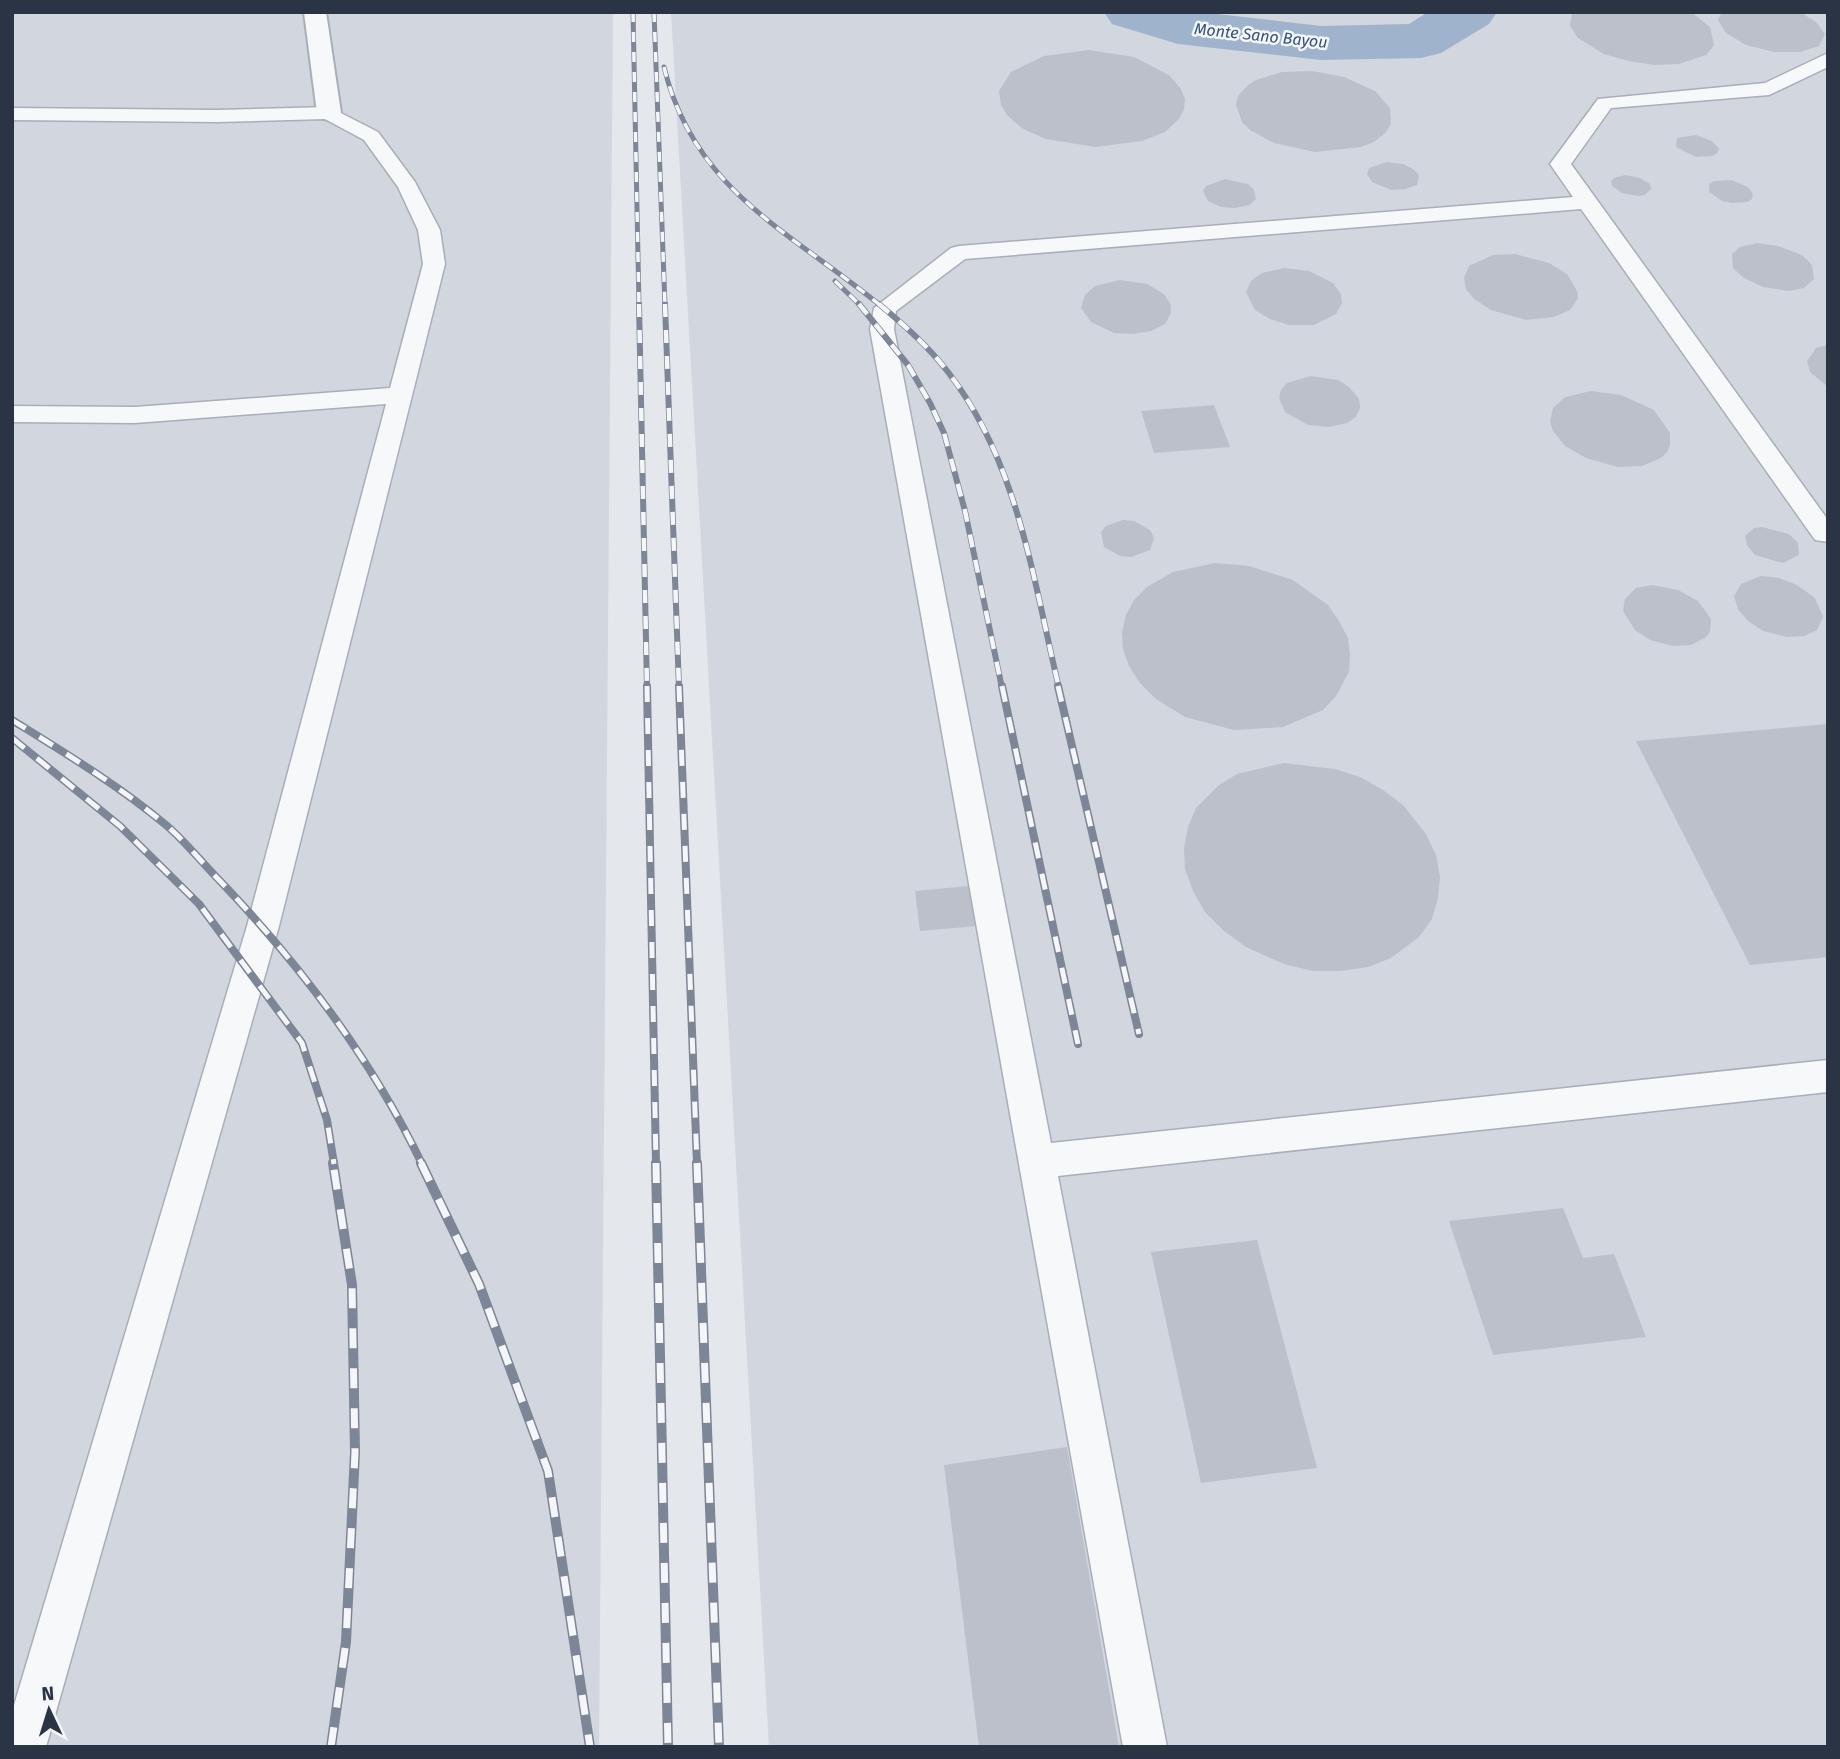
<svg xmlns="http://www.w3.org/2000/svg" width="1840" height="1759" viewBox="0 0 1840 1759" font-family="'Fira Sans',sans-serif">
	<rect width="100%" height="100%" fill="#e4e7ec"/>
	<!-- built -->
	<g fill="#d2d6de">
		<polygon points="12,12 613,12 599,1747 12,1747"/>
		<polygon points="671,12 1828,12 1828,1747 769,1747"/>
	</g>
	<g fill="none" stroke-linecap="round" stroke-linejoin="round">
		<!-- river -->
		<polygon fill="#9fb4cc" fill-rule="evenodd" points="1104,12 1200,12 1321,26 1409,24 1428,12 1497,12 1489,24 1441,53 1421,58 1321,60 1178,44 1112,24"/>
	</g>
	<!-- building -->
	<g fill="#bbc0ca">
		<polygon points="1572,12 1691,12 1710,27 1714,45 1706,55 1679,64 1655,65 1628,61 1604,54 1578,38 1570,26"/>
		<polygon points="1800,12 1816,22 1825,34 1819,46 1800,52 1774,52 1746,45 1726,33 1718,20 1722,12"/>
		<polygon points="1089,50 1134,57 1169,75 1181,89 1185,99 1184,109 1179,119 1165,132 1142,141 1095,147 1046,139 1023,129 1007,115 1001,105 999,91 1011,72 1044,56"/>
		<polygon points="1312,71 1344,77 1375,91 1390,108 1391,124 1386,132 1374,142 1361,147 1315,152 1274,143 1250,130 1242,122 1236,105 1238,96 1247,86 1256,80 1282,72"/>
		<polygon points="1696,135 1712,141 1719,149 1717,153 1713,156 1696,157 1676,147 1677,138"/>
		<polygon points="1387,162 1403,164 1413,169 1419,175 1417,185 1405,189 1391,190 1372,182 1367,174 1369,168"/>
		<polygon points="1625,175 1640,178 1650,184 1651,189 1645,195 1638,196 1622,193 1612,186 1611,182 1614,178"/>
		<polygon points="1225,179 1248,184 1254,190 1256,199 1249,205 1235,208 1221,207 1208,201 1203,191 1206,186"/>
		<polygon points="1731,180 1748,187 1753,194 1752,199 1747,202 1732,203 1722,201 1709,192 1709,184 1714,181"/>
		<polygon points="1757,243 1778,246 1802,255 1812,265 1814,279 1804,288 1789,291 1763,287 1744,278 1733,268 1732,254 1740,247"/>
		<polygon points="1515,254 1549,263 1567,274 1577,291 1578,298 1570,310 1554,317 1526,320 1491,310 1474,299 1466,289 1464,278 1469,266 1493,255"/>
		<polygon points="1284,268 1309,271 1333,283 1341,294 1342,303 1336,314 1314,325 1289,325 1270,319 1255,310 1246,292 1251,281 1262,273"/>
		<polygon points="1120,280 1147,284 1164,294 1171,305 1171,313 1165,324 1151,331 1133,334 1114,333 1091,322 1081,308 1085,295 1095,286"/>
		<polygon points="1828,345 1828,387 1810,372 1807,361 1816,348"/>
		<polygon points="1311,376 1338,380 1349,387 1359,399 1360,408 1356,417 1347,423 1329,427 1308,425 1285,412 1279,398 1281,390 1287,383"/>
		<polygon points="1591,391 1621,395 1654,410 1670,433 1670,445 1667,452 1661,458 1642,466 1618,467 1586,458 1565,446 1553,431 1550,422 1553,408 1565,397"/>
		<polygon points="1214,405 1230,447 1154,453 1141,411"/>
		<polygon points="1123,520 1134,521 1150,530 1154,538 1150,550 1131,557 1120,556 1104,547 1101,532 1106,526"/>
		<polygon points="1762,527 1789,534 1798,543 1799,555 1783,563 1755,555 1747,545 1745,536 1754,528"/>
		<polygon points="1215,563 1249,566 1293,580 1328,605 1339,621 1348,638 1350,655 1349,672 1336,696 1323,710 1283,727 1234,730 1185,717 1156,699 1140,683 1129,666 1123,649 1122,632 1126,615 1134,600 1147,587 1173,572"/>
		<polygon points="1761,576 1779,578 1797,585 1815,598 1823,617 1817,630 1804,636 1787,637 1763,631 1748,621 1738,609 1734,596 1741,584"/>
		<polygon points="1652,585 1678,590 1698,601 1711,619 1710,632 1706,637 1691,645 1673,646 1650,640 1635,630 1623,611 1625,599 1636,588"/>
		<polygon points="1828,724 1828,957 1750,965 1636,741"/>
		<polygon points="1284,763 1335,769 1360,777 1383,790 1403,805 1426,834 1436,855 1440,877 1438,898 1432,919 1419,937 1391,958 1368,967 1340,971 1313,971 1284,964 1246,947 1224,931 1205,912 1193,891 1185,869 1184,848 1188,827 1196,808 1219,785 1237,774"/>
		<polygon points="969,886 977,926 920,931 915,891"/>
		<polygon points="1563,1208 1583,1258 1614,1254 1646,1337 1493,1355 1449,1221"/>
		<polygon points="1257,1240 1317,1468 1201,1483 1151,1252"/>
		<polygon points="1067,1447 1119,1747 979,1747 944,1465"/>
	</g>
	<g fill="none" stroke-linecap="round" stroke-linejoin="round">
		<!-- service casing -->
		<g stroke="#a9aeb7" stroke-width="3">
			<g id="service">
				<polygon points="1828,53 1828,67 1769,95 1611,108 1571,164 1828,520 1828,542 1815,540 1581,209 965,259 896,311 894,329 1051,1143 1828,1060 1828,1092 1058,1176 1167,1747 1123,1747 870,329 874,308 951,248 959,246 1573,197 1550,164 1598,99 1765,83"/>
				<polygon points="329,107 378,132 415,182 440,230 445,264 279,926 46,1747 12,1747 12,1712 247,926 386,404 135,423 12,422 12,406 135,407 390,388 423,264 418,230 398,187 364,140 325,119 217,122 12,120 12,108 217,110"/>
			</g>
		</g>
		<!-- minor casing -->
		<g stroke="#a9aeb7" stroke-width="4">
			<polygon id="minor" points="304,12 326,12 341,113 338,118 329,120 320,118 317,113"/>
		</g>
		<!-- service -->
		<use href="#service" fill="#f7f8fa" fill-rule="evenodd"/>
		<!-- minor -->
		<use href="#minor" fill="#f7f8fa" fill-rule="evenodd"/>
		<!-- rail-far3 casing -->
		<g stroke="#7d8696" stroke-width="5">
			<g id="rail-far3">
				<polyline points="633,12 639,306"/>
				<polyline points="654,12 665,306"/>
				<path d="M664,67C694,191 791,232 881,306"/>
				<polyline points="835,281 861,306"/>
			</g>
		</g>
		<!-- rail-far2 casing -->
		<g stroke="#7d8696" stroke-width="6">
			<g id="rail-far2">
				<polyline points="639,304 647,688"/>
				<polyline points="665,304 679,688"/>
				<polyline points="859,304 908,365 930,403 944,433 965,511 1002,688"/>
				<path d="M879,304C904,325 928,346 948,372C1018,462 1033,579 1059,688"/>
			</g>
		</g>
		<!-- rail-far1 casing -->
		<g stroke="#7d8696" stroke-width="8">
			<g id="rail-far1">
				<polyline points="647,686 656,1164"/>
				<polyline points="679,686 697,1164"/>
				<polyline points="1002,686 1078,1044"/>
				<polyline points="1058,686 1139,1034"/>
				<path d="M12,720C65,753 118,785 166,825C186,842 203,864 222,883C301,966 372,1060 422,1164"/>
				<polyline points="12,738 120,826 199,904 302,1043 327,1120 334,1164"/>
			</g>
		</g>
		<!-- rail casing -->
		<g stroke="#7d8696" stroke-width="10">
			<g id="rail">
				<polyline points="421,1163 479,1284 548,1471 590,1747"/>
				<polyline points="656,1163 668,1747"/>
				<polyline points="697,1163 719,1747"/>
				<polyline points="331,1747 346,1642 355,1452 352,1285 333,1163"/>
			</g>
		</g>
		<!-- rail-far3 -->
		<use href="#rail-far3" stroke="#f4f6f9" stroke-width="3.5" stroke-dasharray="10" stroke-linecap="butt"/>
		<!-- rail-far2 -->
		<use href="#rail-far2" stroke="#f4f6f9" stroke-width="4.5" stroke-dasharray="13" stroke-linecap="butt"/>
		<!-- rail-far1 -->
		<use href="#rail-far1" stroke="#f4f6f9" stroke-width="5" stroke-dasharray="16" stroke-linecap="butt"/>
		<!-- rail -->
		<use href="#rail" stroke="#f4f6f9" stroke-width="7" stroke-dasharray="20" stroke-linecap="butt"/>
	</g>
	<g text-anchor="middle" stroke-width="5" stroke-linejoin="round" paint-order="stroke">
		<!-- far-water labels -->
		<g font-size="16" font-style="italic" fill="#34527a" stroke="#f4f6f9">
			<text transform="translate(1261 35) rotate(6)" y="6">Monte Sano Bayou</text>
		</g>
	</g>
	<!-- border -->
	<rect width="1840" height="1759" fill="none" stroke="#2b3445" stroke-width="28"/>
	<!-- north arrow -->
	<g transform="translate(49 1710) rotate(356)" stroke="#f4f6f9" stroke-width="5" paint-order="stroke">
	<path d="M0-5L12 26L0 18L-12 26Z" fill="#2b3445"/>
	<text y="-10" font-size="19" font-weight="bold" text-anchor="middle" fill="#2b3445">N</text>
	</g>
</svg>
